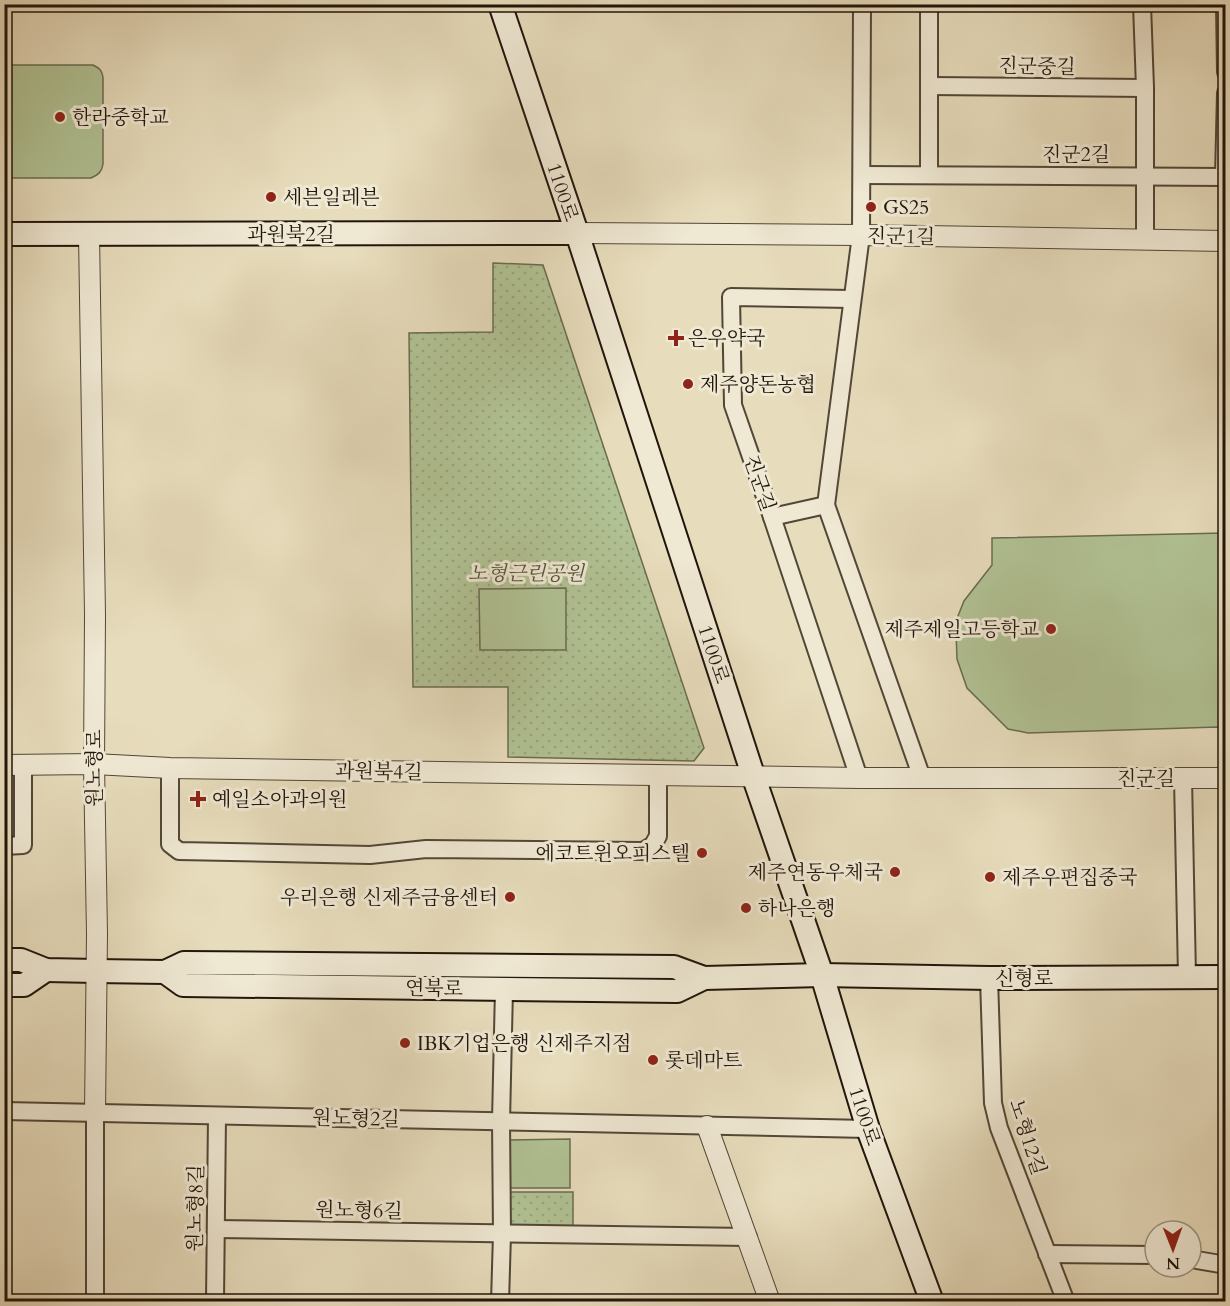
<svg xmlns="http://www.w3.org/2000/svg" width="1230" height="1306" viewBox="0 0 1230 1306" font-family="Cardo,'Noto Serif KR',serif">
	<defs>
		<pattern id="park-dots" width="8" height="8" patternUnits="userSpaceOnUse" patternTransform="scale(1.5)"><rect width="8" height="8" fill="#b1c294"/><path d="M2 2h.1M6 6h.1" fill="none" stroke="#98a67e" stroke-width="1.8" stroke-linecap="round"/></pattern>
	</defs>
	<rect width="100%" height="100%" fill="#e7dcbc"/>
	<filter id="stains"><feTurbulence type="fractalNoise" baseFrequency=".00333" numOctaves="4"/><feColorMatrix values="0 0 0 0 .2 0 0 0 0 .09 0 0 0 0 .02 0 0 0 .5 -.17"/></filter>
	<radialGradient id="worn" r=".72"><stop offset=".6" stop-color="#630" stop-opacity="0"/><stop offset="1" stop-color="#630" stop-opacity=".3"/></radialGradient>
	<!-- park -->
	<g fill="url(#park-dots)" stroke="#696c50" stroke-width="1.5">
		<polygon points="493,263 543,265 704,748 694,761 508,757 508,687 413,687 409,333 493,332"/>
		<polygon points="507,1192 573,1192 573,1230 507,1229"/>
	</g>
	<!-- pitch -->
	<g fill="#b1c294" stroke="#696c50" stroke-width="1.5">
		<path d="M5,65H93C99,68 102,70 103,77V164C102,172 98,175 91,178H5Z"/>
		<polygon points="1225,533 1225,728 1218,727 1028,733 1008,729 967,688 957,659 956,631 958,616 964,601 992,565 992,538"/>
		<polygon points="566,588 566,650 480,650 479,589"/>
		<polygon points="570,1139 570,1188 506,1188 506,1140"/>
	</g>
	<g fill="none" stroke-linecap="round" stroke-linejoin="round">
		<!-- minor casing -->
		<g stroke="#524737" stroke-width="20">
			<g id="minor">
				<polyline points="862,4 861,235 826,505 922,778"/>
				<polyline points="1142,4 1145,88 1145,239"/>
				<polyline points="1225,4 1226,72"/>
				<polyline points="929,86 1145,88"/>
				<polyline points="862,175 1226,177"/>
				<polyline points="929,175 929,4"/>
				<polyline points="1224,177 1226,93"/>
				<polyline points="851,299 731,297 733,405 772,517 859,778"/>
				<polyline points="772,517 826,505"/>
				<polyline points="170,768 170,844 179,851 370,855 426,849 643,851 653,845 658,836 658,774"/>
				<polyline points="1183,778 1187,977"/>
				<polyline points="4,846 23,845 23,765"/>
				<polyline points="989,978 993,1103 999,1128 1066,1302"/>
				<polyline points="4,1111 868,1129"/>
				<polyline points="216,1229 748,1237"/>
				<polyline points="1047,1254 1155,1255"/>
				<polyline points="1191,1259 1226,1265"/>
				<polyline points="95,1302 95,1113"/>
				<polyline points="215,1302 217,1116"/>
				<polyline points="500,1302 502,1234 501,1121 504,989"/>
			</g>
		</g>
		<!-- tertiary casing -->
		<g stroke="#524737" stroke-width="22">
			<g id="tertiary">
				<polyline points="577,233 861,235 1226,241"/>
				<polyline points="89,234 95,615 94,764 97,934 95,1113"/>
				<polyline points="4,765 94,764 170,768 859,778 1226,778"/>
				<polyline points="707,1126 770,1302"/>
			</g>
		</g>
		<!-- secondary casing -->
		<g stroke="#21150b" stroke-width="26">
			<g id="secondary">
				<polyline points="500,4 577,233 753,775 822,975 868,1129 932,1302"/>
				<polyline points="4,234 577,233"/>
				<polyline points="4,960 21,960 46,970 96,971 165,972 184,963 674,967 704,978 822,975 989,978 1226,977"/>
				<polyline points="165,972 183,985 677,991 704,978"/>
				<polyline points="4,985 24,985 46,970"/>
			</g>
		</g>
		<!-- minor -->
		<use href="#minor" stroke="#efe8d3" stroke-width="16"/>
		<!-- tertiary -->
		<use href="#tertiary" stroke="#efe8d3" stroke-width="20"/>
		<!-- secondary -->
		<use href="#secondary" stroke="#efe8d3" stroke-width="22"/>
	</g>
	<!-- markers -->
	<g fill="#8f2418" stroke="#efe8d3" stroke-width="2">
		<circle cx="60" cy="117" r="6"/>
		<circle cx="271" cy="197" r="6"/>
		<circle cx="871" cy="207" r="6"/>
		<path d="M673 329h6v6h6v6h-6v6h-6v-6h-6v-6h6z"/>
		<circle cx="688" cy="384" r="6"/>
		<circle cx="1051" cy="629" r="6"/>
		<path d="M195 790h6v6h6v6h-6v6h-6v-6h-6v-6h6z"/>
		<circle cx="702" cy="853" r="6"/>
		<circle cx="895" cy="872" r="6"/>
		<circle cx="990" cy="877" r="6"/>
		<circle cx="510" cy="897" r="6"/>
		<circle cx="746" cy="908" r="6"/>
		<circle cx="405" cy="1043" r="6"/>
		<circle cx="653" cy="1060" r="6"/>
	</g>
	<g text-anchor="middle" stroke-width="6" stroke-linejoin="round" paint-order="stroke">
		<!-- street labels -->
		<g font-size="20" fill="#21150b" stroke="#efe8d3">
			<text transform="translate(1037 66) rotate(1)" y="7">진군중길</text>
			<text x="1076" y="161">진군2길</text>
			<text transform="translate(563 192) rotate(72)" y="7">1100로</text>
			<text x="291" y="241">과원북2길</text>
			<text transform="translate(901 236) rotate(1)" y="7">진군1길</text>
			<text transform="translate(760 483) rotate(71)" y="7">진군길</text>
			<text transform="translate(714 654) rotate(72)" y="7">1100로</text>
			<text transform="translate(94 768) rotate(-90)" y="7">원노형로</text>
			<text transform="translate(379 771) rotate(1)" y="7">과원북4길</text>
			<text x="1146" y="785">진군길</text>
			<text x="1024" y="985">신형로</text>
			<text transform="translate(434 988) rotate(1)" y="7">연북로</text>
			<text transform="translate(865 1116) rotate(72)" y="7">1100로</text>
			<text transform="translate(356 1118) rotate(1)" y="7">원노형2길</text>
			<text transform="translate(1028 1137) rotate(72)" y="7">노형12길</text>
			<text transform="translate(195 1208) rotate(-89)" y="7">원노형8길</text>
			<text transform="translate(359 1210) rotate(1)" y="7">원노형6길</text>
		</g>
		<!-- poi labels -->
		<g font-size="20" fill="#21150b" stroke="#efe8d3" text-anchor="start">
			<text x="72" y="124">한라중학교</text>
			<text x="283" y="204">세븐일레븐</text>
			<text x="883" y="214">GS25</text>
			<text x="688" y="345">은우약국</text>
			<text x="700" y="391">제주양돈농협</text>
			<text x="1039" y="636" text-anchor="end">제주제일고등학교</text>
			<text x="212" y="806">예일소아과의원</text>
			<text x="690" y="860" text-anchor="end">에코트윈오피스텔</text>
			<text x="883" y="879" text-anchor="end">제주연동우체국</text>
			<text x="1002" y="884">제주우편집중국</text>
			<text x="498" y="904" text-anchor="end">우리은행 신제주금융센터</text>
			<text x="758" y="915">하나은행</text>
			<text x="417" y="1050">IBK기업은행 신제주지점</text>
			<text x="665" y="1067">롯데마트</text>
		</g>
		<!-- park labels -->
		<g font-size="20" font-style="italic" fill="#53523b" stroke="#efe8d3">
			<text x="526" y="580">노형근린공원</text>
		</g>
	</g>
	<!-- margin -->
	<rect width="1230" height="1306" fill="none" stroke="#e7dcbc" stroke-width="24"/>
	<rect x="6" y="6" width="1218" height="1294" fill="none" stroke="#21150b" stroke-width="3"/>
	<rect x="12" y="12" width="1206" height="1282" fill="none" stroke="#21150b" stroke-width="1.5"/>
	<!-- north arrow -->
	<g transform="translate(1173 1249) rotate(179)"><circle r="28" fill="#efe8d3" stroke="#9d9483" stroke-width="1.5"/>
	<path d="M0-4.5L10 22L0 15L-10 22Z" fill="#8f2418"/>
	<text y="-9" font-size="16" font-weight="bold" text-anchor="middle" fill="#21150b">N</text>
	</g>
	<rect width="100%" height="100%" filter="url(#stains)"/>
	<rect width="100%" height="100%" fill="url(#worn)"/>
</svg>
